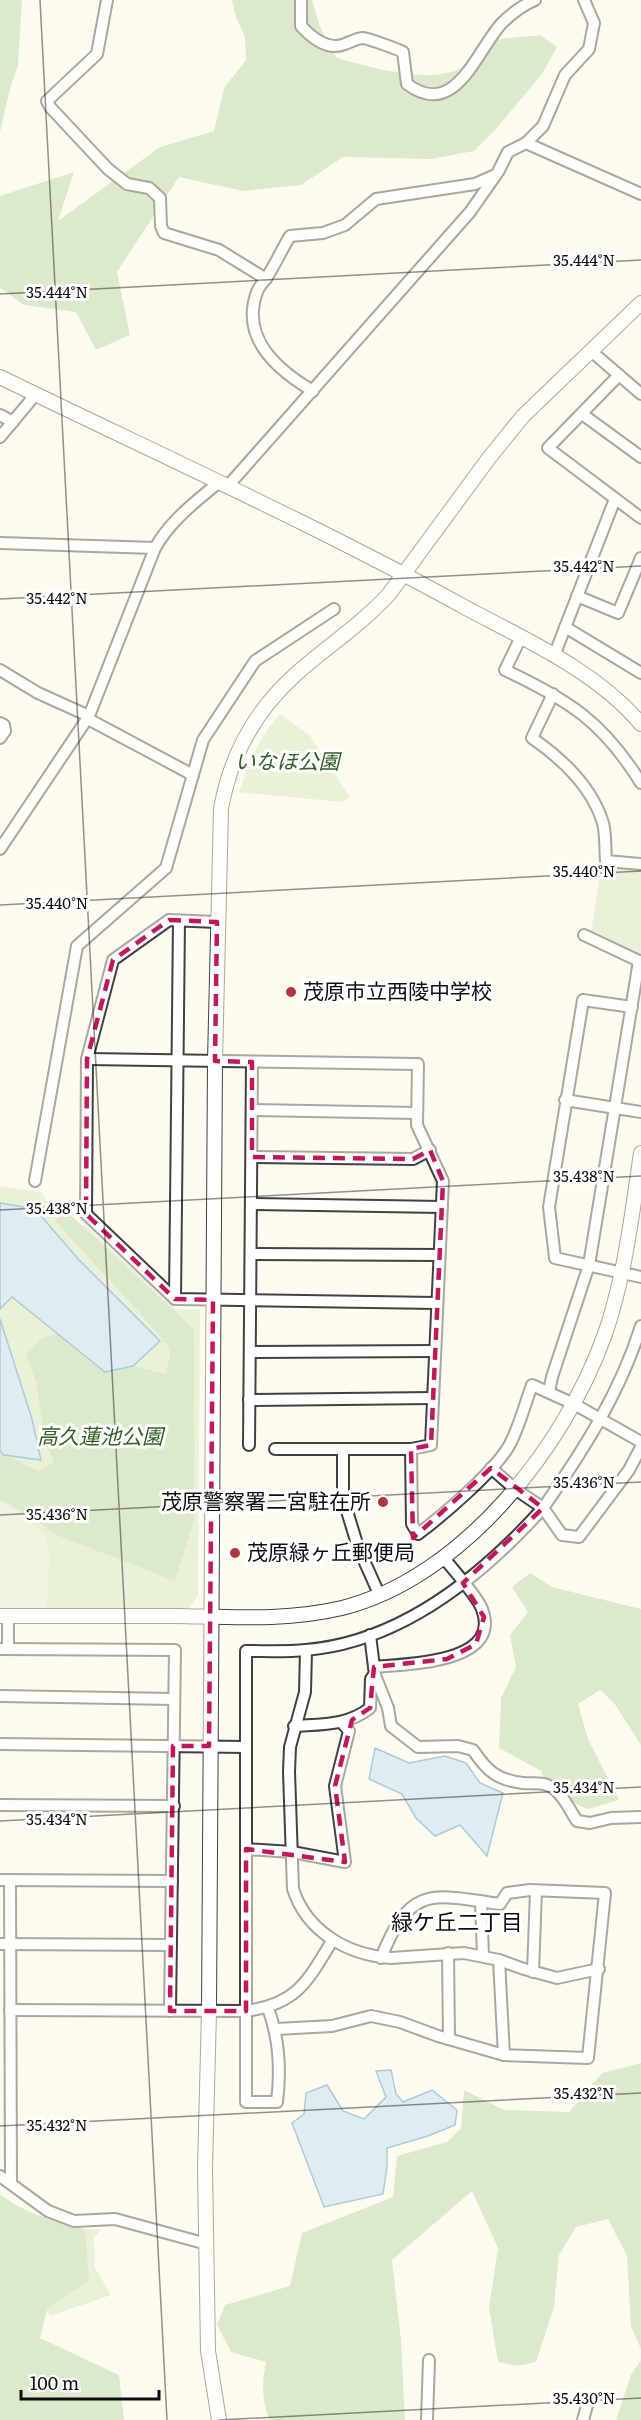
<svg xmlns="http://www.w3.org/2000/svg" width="641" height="2420" viewBox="0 0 641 2420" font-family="Literata,'Noto Sans JP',serif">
	<rect width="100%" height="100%" fill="#fdfbf0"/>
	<!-- green -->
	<g fill="#d2e4bd">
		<path d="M280,714L310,736L350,797L341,802L239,792C249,763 259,737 280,714Z"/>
		<polygon points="594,866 641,870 641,959 591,934 600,874"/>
		<polygon points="0,1186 41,1192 59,1220 76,1234 84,1224 176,1309 200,1309 198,1596 188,1609 0,1609"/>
		<polygon points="102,2229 94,2237 95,2268 111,2295 50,2316 36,2301 66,2230"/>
	</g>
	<!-- forest -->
	<g fill="#b6d39f">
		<polygon points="0,0 22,0 18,66 11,85 0,132"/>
		<path d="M232,0H312L320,27L337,58C369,67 428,84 459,69C468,64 474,52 481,45C491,38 527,37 540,35L557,47L542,74L496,129L474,151L430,159L343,157L301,185L243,191L179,177L117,272L130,335L96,350L76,312L24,305L0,288V196L74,172L58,221L160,147L214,131L224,88L246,60L245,37L236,17Z"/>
		<polygon points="63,1208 194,1329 194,1520 175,1581 54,1534 36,1520 0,1499 0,1453 39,1471 54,1462 45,1441 36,1381 26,1355 42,1338 66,1331 130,1365 165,1374 170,1357 169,1347 139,1312 55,1221"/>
		<polygon points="530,1573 552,1587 641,1609 641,1745 614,1703 600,1690 578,1704 588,1739 619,1800 588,1809 551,1793 541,1771 499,1748 501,1698 516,1667 510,1635 528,1612 512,1587"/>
		<path d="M641,2063V2349L631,2326L627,2256L608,2219L576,2227L559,2255L554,2307L536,2362L517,2366L498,2362L489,2308L498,2248L472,2191L392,2260L401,2340L405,2420H270C261,2401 262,2382 266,2362L231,2352L217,2325L225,2305L290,2286L302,2233L393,2197L397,2156L447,2142L461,2128L464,2090L504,2110L569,2112L602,2073Z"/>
		<path d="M0,2194C24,2214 56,2221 85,2229L89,2280L47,2309L40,2338L119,2375L124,2420H0Z"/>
		<polygon points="641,2360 641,2420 616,2420 631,2375"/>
	</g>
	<!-- pitch -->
	<path fill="#e2ecce" d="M0,1502C16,1511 43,1526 48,1545C51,1559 47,1591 47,1607H0Z"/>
	<!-- water -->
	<g fill="#bbdcef" stroke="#4a90be" stroke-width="1.5">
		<polygon points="0,1203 35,1209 79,1260 160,1341 133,1366 105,1372 12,1297 0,1309"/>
		<polygon points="0,1319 32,1419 41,1460 4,1455 0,1451"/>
		<polygon points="375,1748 409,1763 445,1756 466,1763 480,1783 503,1793 487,1856 460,1825 435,1836 416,1818 402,1794 369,1779"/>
		<polygon points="391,2070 396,2094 403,2102 432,2090 457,2110 455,2125 428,2136 387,2148 387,2167 383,2194 324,2207 292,2123 304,2114 306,2093 327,2085 343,2111 364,2119 386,2097 376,2071"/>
	</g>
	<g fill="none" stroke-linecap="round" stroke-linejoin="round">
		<!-- minor casing -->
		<g stroke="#414141" stroke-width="14">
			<g id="minor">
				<polyline points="107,0 97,54 47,101 50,107 108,169 127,184 149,188 160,198 161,226 164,233 219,250 266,279"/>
				<path d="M301,0V26C312,38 328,51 345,44C350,42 358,38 363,38C370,39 397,49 403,52L407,84C455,120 476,52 501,24C510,15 523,5 535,0"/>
				<polyline points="526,143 641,194"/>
				<polyline points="591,351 641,394"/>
				<polyline points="619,375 548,448 641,518"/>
				<path d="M313,391C277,370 240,338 257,292C259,286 264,282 267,277C276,263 282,249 290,236L323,233L345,225L376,199L475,184L493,176"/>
				<polyline points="582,414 641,457"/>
				<polyline points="0,415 13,422"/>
				<polyline points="0,437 36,394"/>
				<polyline points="227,487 470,212 498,172 508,152 526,143 543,126 565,75 589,49 594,23 584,0"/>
				<polyline points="0,543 155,548"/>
				<polyline points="577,596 618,613 641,558"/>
				<polyline points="565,627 641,673"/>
				<path d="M521,637L505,670C569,700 603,722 641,783"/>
				<polyline points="554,656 615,499"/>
				<polyline points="0,670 38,693 89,716"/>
				<path d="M553,694L532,738C561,758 592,787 603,823C606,835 605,849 606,861L641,864"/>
				<polyline points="88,719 193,775"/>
				<polyline points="0,723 4,725 5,731 0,738"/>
				<path d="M0,849L89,716L155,548C170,521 195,502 218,483"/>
				<polyline points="217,922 169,920 113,960 87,1059 86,1214 175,1299 436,1303"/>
				<polyline points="584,935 641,962"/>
				<polyline points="632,1007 583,1000 549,1207 555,1258 641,1277"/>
				<polyline points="87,1059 418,1064 417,1125 443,1181 431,1445 411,1449 275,1449"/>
				<polyline points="565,1100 641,1112"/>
				<polyline points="252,1110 417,1113"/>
				<polyline points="252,1157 413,1159 430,1150"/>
				<polyline points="35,1181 77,946 166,868 203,740 255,661 334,609"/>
				<polyline points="251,1204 442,1207"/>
				<polyline points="252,1254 439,1255"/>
				<polyline points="175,1299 179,921"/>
				<polyline points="250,1352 435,1351"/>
				<polyline points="549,1392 552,1377 589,1265 639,961"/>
				<polyline points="249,1400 432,1398"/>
				<polyline points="249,1445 252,1062"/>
				<polyline points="343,1449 343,1498 358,1547 379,1594"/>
				<path d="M411,1449L412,1524L418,1534C442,1516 499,1468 511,1442C520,1424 525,1404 532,1385L574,1404L641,1442"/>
				<path d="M491,1468L515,1489L543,1508C583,1451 620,1393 641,1326"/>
				<path d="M370,1635L375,1675L388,1708L391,1726L418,1747L458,1746L473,1750C487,1771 497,1780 523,1783C530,1784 540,1782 547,1785C561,1790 569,1809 577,1821L590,1823L611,1818L641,1817"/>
				<polyline points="0,1649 175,1650 170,2011"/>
				<polyline points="8,1649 8,1616"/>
				<path d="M306,1650L305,1692L290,1747L289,1772L293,1889C307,1932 348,1955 391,1958L464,1953L499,1960L504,2055L588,2058L605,1893L530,1890L507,1893L500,1904C431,1894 410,1885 381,1958"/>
				<path d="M374,1667C405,1664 503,1664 482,1609C477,1596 454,1571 444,1558"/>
				<polyline points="0,1696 174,1699"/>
				<path d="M294,1726C322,1724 347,1726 370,1708L371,1679L374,1675"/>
				<polyline points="0,1744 246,1747"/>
				<polyline points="0,1805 174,1806"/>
				<polyline points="246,1849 292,1852 345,1862 335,1786 349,1731 342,1723"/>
				<polyline points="0,1880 172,1881"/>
				<polyline points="10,1880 11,2183"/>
				<polyline points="481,1902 483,1956"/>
				<polyline points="0,1944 171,1945"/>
				<polyline points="448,1953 449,2039"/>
				<polyline points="499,1960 524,1969 557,1978 599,1969"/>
				<polyline points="533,1972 536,1891"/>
				<path d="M268,2008C279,2038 281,2070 277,2102H246V1651C266,1651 286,1652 306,1650C401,1642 482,1576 543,1508L562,1535L579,1537L629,1470L641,1447"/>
				<path d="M10,2010L246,2011C297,2004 307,1982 332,1941"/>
				<polyline points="276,2029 332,2026 371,2016 400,2022 438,2036 504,2055"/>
				<polyline points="0,2176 48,2211 74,2221 115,2219 207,2244"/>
				<polyline points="427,2420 429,2360"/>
				<polyline points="583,2420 588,2402"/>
			</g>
		</g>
		<!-- tertiary casing -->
		<g stroke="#414141" stroke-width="16">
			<g id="tertiary">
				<path d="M0,377C156,453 316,525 468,609C528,641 596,671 641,724"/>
				<path d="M0,1616C59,1616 117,1616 176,1616C232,1617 287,1621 342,1608C462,1578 565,1447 605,1334C625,1276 632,1214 641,1153"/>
				<path d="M219,2420L208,2351L205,2168L209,2011L215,1061L221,809C230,757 255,711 295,675C326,647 361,625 389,594L489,458L523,416L641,303"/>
			</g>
		</g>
		<!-- minor -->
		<use href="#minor" stroke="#fff" stroke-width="10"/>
		<!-- tertiary -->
		<use href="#tertiary" stroke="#fff" stroke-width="14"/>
	</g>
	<!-- marked area -->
	<path d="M0 0H641V2420H0ZM169,920L217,922L215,1061L252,1062V1157L413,1159L430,1150L443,1181L431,1445L411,1449L413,1538L491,1468L543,1508L463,1583L484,1617L476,1644L447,1659L374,1667L370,1708L352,1720L335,1786L345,1862L246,1849V2011H170L173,1746H209L213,1300L175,1299L86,1214L87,1059L113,960Z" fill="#fdfbf0" fill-opacity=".55" fill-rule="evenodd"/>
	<path fill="none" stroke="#c2185b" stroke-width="4.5" stroke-dasharray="12 8" stroke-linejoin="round" d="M169,920L217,922L215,1061L252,1062V1157L413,1159L430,1150L443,1181L431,1445L411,1449L413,1538L491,1468L543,1508L463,1583L484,1617L476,1644L447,1659L374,1667L370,1708L352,1720L335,1786L345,1862L246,1849V2011H170L173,1746H209L213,1300L175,1299L86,1214L87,1059L113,960Z"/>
	<!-- ticks -->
	<path fill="none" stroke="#0e0e0e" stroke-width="1.5" stroke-opacity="0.45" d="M40,0L167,2420M0,294L641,260M0,599L641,566M0,905L641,871M0,1210L641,1176M0,1515L641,1482M0,1821L641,1787M0,2126L641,2093M219,2420L641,2398"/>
	<!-- markers -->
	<g fill="#ae363c" stroke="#fff" stroke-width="2">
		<circle cx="291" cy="992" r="6"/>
		<circle cx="383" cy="1502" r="6"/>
		<circle cx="235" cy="1553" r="6"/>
	</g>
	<g text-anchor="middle" stroke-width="6" stroke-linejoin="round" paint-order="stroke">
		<!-- park labels -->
		<g font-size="21" font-style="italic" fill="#315e25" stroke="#fff">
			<text x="287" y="769">いなほ公園</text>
			<text x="100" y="1444">高久蓮池公園</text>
		</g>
		<!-- poi labels -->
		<g font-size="21" fill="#0e0e0e" stroke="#fff" text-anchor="start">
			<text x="303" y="999">茂原市立西陵中学校</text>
			<text x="371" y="1509" text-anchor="end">茂原警察署二宮駐在所</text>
			<text x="247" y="1560">茂原緑ヶ丘郵便局</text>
		</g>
		<!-- neighbourhood labels -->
		<g font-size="22" fill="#0e0e0e" stroke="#fff">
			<text x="457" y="1930">緑ケ丘二丁目</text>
		</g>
	</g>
	<g font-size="15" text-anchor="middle" fill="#0e0e0e" stroke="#fff" stroke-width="6" stroke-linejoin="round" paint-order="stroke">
		<text x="584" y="266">35.444°N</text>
		<text x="57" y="298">35.444°N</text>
		<text x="584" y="572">35.442°N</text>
		<text x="57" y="604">35.442°N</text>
		<text x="584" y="877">35.440°N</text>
		<text x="57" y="909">35.440°N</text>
		<text x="584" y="1182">35.438°N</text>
		<text x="57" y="1214">35.438°N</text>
		<text x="584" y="1488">35.436°N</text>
		<text x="57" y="1520">35.436°N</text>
		<text x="584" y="1793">35.434°N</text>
		<text x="57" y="1825">35.434°N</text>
		<text x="584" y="2099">35.432°N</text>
		<text x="57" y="2131">35.432°N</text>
		<text x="584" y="2404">35.430°N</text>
	</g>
	<!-- scale -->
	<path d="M21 2390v9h138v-9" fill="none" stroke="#0e0e0e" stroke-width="3"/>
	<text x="30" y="2390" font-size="18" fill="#0e0e0e" stroke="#ffffff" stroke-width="4.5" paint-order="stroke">100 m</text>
</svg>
